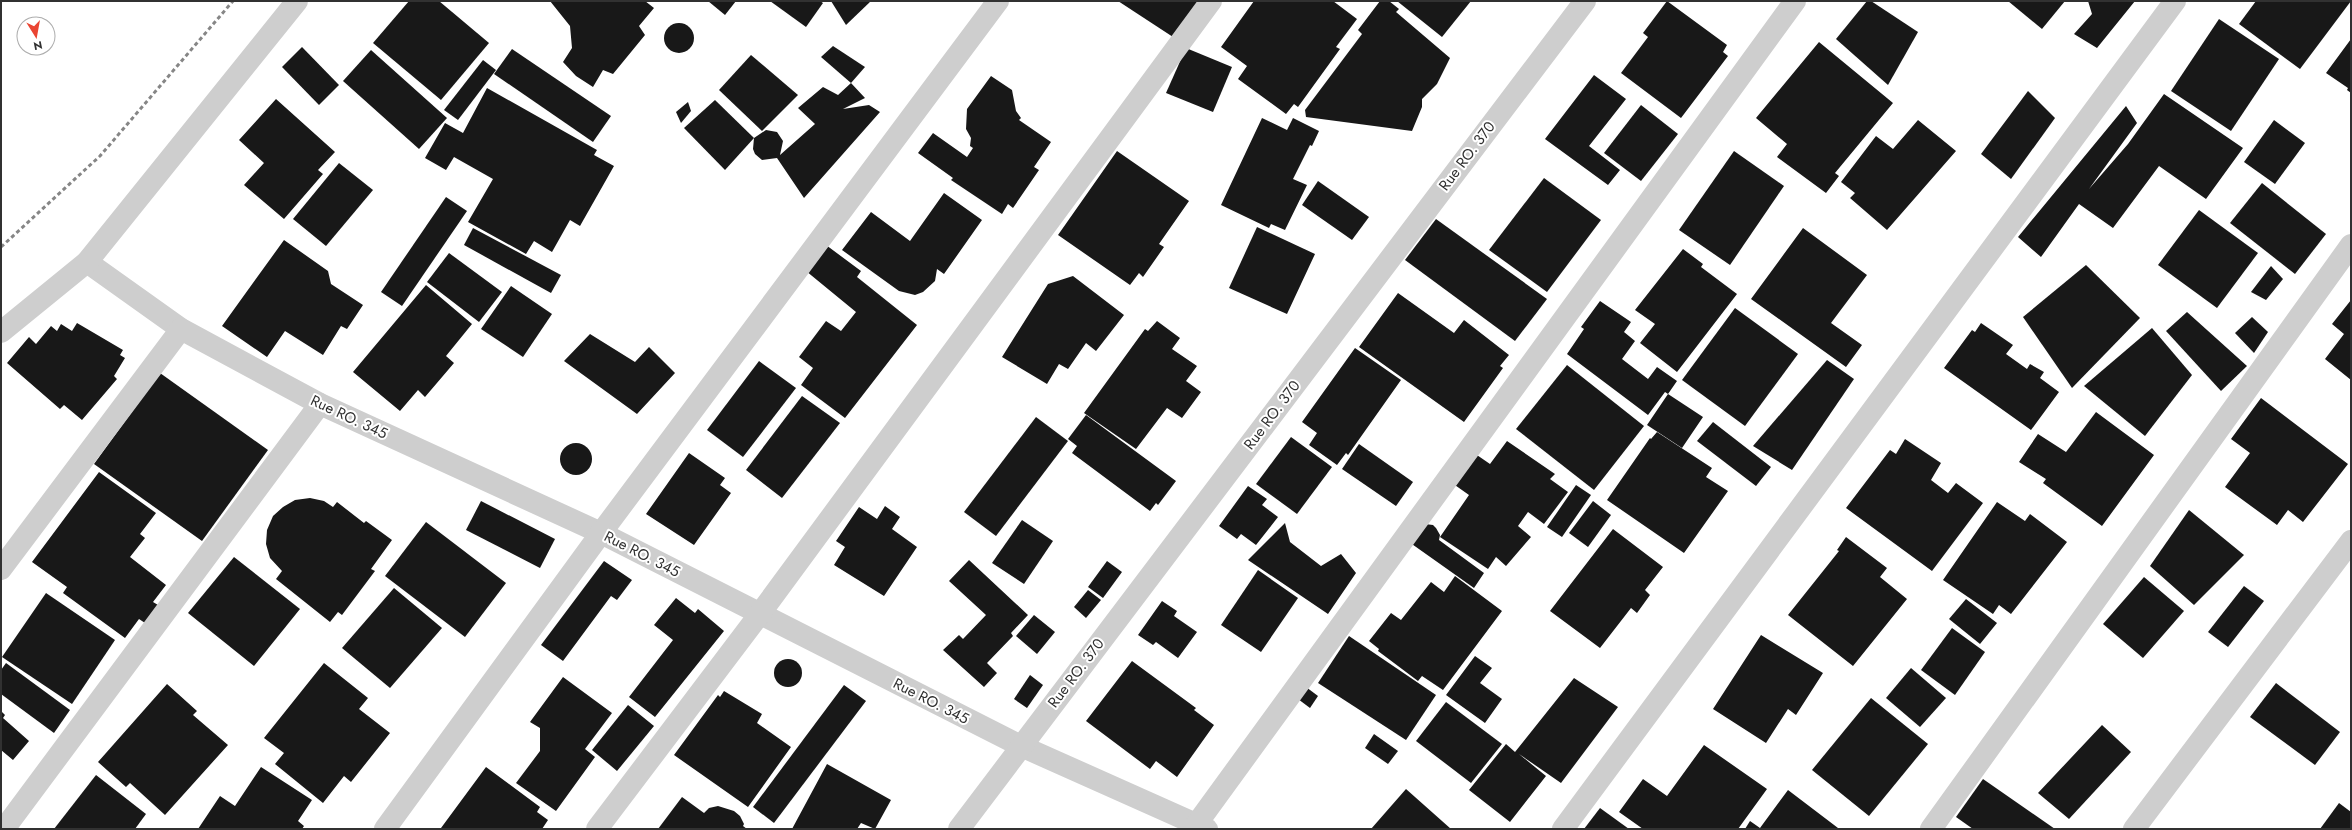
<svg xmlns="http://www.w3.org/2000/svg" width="2352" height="830" viewBox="0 0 2352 830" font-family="Jost,sans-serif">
	<rect width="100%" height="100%" fill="#fff"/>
	<!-- building -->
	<g fill="#181818">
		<polygon points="409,1 439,1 489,43 441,100 373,43"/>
		<polygon points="550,1 645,1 654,8 639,26 645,35 613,74 603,70 593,87 576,76 563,62 572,48 570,26"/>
		<polygon points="708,1 736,1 725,15"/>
		<polygon points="770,1 820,1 823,3 806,27"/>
		<polygon points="831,1 871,1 846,25"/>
		<polygon points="1118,1 1201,1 1173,37"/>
		<polygon points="1254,1 1333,1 1357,19 1336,47 1340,49 1298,107 1294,104 1286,114 1238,79 1247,66 1221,47"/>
		<polygon points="1380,1 1389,1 1399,9 1396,12 1450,58 1437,84 1422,99 1422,107 1412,131 1306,117 1305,110 1362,34 1358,30"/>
		<polygon points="1397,1 1471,1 1442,37"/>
		<polygon points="1667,1 1727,45 1723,52 1728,56 1681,118 1621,73 1648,37 1643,33"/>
		<polygon points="1867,1 1871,1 1918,32 1888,85 1836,39"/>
		<polygon points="2008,1 2065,1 2042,29"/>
		<polygon points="2088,1 2135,1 2097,48 2074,34 2092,14"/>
		<polygon points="2256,1 2351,1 2300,69 2239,24"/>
		<polygon points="2219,19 2279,59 2231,131 2171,91"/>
		<circle cx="679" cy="38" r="15"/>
		<polygon points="2351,39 2351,93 2347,90 2348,88 2326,73"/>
		<polygon points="1819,42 1893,103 1835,173 1839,176 1826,193 1777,157 1787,144 1756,118"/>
		<polygon points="833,46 865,67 851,83 821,57"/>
		<polygon points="302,47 339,85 319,105 282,67"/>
		<polygon points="1186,48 1232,67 1213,112 1166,93"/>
		<polygon points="512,49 611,116 593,142 494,74"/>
		<polygon points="371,50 447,118 419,149 343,81"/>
		<polygon points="751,55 798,95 762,131 719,90"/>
		<polygon points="483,60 496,70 458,120 444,110"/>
		<polygon points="1594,75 1626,99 1589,146 1620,170 1608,185 1545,139"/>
		<polygon points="991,76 1012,90 1016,111 1021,118 1019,120 1051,142 1034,167 1039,170 1013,208 1008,204 1002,214 951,180 953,178 918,153 933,133 967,157 973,148 970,146 971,138 966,129 967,109"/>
		<polygon points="851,83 865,98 843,109 869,105 880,112 804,198 777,158 762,160 755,154 753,149 754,138 766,130 777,132 783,141 780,155 815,124 798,108 823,87 838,95"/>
		<polygon points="487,88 597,150 594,155 614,166 580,226 570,220 552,252 534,241 526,254 468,222 493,179 454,157 446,170 425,158 445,123 463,133"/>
		<polygon points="2028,91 2055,118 2011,179 1981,154"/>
		<polygon points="2164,94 2243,148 2206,199 2159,166 2113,228 2079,204 2041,257 2018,237 2126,106 2137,123 2089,189 2128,144"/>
		<polygon points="276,99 335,152 318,170 323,174 284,219 244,185 264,163 239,140"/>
		<polygon points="715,100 754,138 725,170 684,128"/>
		<polygon points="688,102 691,111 681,123 676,112"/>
		<polygon points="1641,105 1678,134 1641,181 1604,153"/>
		<polygon points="1262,118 1287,130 1293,118 1319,131 1312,146 1310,145 1293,179 1307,185 1285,230 1271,224 1269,228 1221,205"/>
		<polygon points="1918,120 1956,151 1887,230 1850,198 1855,193 1841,182 1876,136 1893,149"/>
		<polygon points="2274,120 2305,143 2275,184 2244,162"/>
		<polygon points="1117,151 1189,201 1159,244 1164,247 1143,277 1139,273 1130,285 1058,235"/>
		<polygon points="1734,151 1784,186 1730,265 1679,230"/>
		<polygon points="339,163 373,190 326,246 293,219"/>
		<polygon points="1544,178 1601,220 1547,292 1489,250"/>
		<polygon points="1318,181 1369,217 1352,240 1302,205"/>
		<polygon points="2262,183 2326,234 2295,274 2230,223"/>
		<polygon points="944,193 982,220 944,274 937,269 935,281 923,292 915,295 899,291 842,250 871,212 910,241"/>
		<polygon points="446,197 467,211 402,306 381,292"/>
		<polygon points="2199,210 2258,253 2217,308 2158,265"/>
		<polygon points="1436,219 1547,299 1515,341 1405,260"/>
		<polygon points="1257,227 1315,254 1287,314 1229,288"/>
		<polygon points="473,228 561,275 551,293 464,245"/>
		<polygon points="1803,228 1867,275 1831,323 1862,345 1846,367 1751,299"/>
		<polygon points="284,240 328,271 331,284 363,305 347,329 341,326 323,355 285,331 267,357 222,326"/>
		<polygon points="826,245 861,271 857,277 917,325 845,418 801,385 813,368 799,357 826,321 841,331 856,312 806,271"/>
		<polygon points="1683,249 1703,264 1701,267 1737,294 1677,372 1640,343 1655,324 1635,310"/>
		<polygon points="449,253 502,292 479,322 427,282"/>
		<polygon points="2086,265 2140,318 2072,388 2023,317"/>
		<polygon points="2271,266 2283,279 2266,300 2251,292"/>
		<polygon points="1073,276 1124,315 1096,351 1086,343 1068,369 1059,364 1047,384 1002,357 1048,284"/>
		<polygon points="426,285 472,324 446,356 454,363 425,397 418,390 400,411 353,372"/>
		<polygon points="511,286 552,314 523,357 481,329"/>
		<polygon points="1398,293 1454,333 1464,320 1509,355 1500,366 1503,368 1464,422 1359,347"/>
		<polygon points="2351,300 2351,380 2325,359 2344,334 2332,324"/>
		<polygon points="1600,301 1631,322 1624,332 1635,341 1622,359 1648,379 1657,367 1677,381 1668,394 1703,417 1682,448 1647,425 1668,394 1665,392 1648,415 1567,354 1584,329 1581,327"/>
		<polygon points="1735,308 1798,354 1745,426 1682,380"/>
		<polygon points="2187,312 2247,366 2221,391 2166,331"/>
		<polygon points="2252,317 2268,332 2254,353 2235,333"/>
		<polygon points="1157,321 1180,338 1172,349 1197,366 1186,381 1201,392 1182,418 1167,408 1136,449 1084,413 1145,329 1148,331"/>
		<polygon points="77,323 123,350 120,355 125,358 114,376 117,379 82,420 64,405 60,409 7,363 29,337 36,344 51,326 57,331 61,324 72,331"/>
		<polygon points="1981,323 2013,345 2006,354 2027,369 2030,364 2044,372 2040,378 2059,392 2031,430 1944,368 1972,330 1975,332"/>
		<polygon points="2152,328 2192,375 2145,436 2084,386"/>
		<polygon points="590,334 635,362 649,347 675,373 637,414 564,361"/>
		<polygon points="1355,348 1401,380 1348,455 1346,453 1337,465 1309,445 1317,433 1302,422"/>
		<polygon points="1827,360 1854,379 1792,470 1753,446"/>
		<polygon points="759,361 796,388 743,457 707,430"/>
		<polygon points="1567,365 1644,426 1594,490 1516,429"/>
		<polygon points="160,373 268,450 202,541 94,464"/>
		<polygon points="802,396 840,423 782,498 746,470"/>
		<polygon points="2261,398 2348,464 2303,522 2288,510 2277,525 2225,487 2250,453 2231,439"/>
		<polygon points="2096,412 2154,455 2102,526 2043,483 2046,479 2019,462 2038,434 2066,452"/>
		<polygon points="1086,415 1176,481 1158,505 1156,503 1150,511 1072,453 1077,446 1068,439"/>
		<polygon points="1036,417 1068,441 996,536 964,512"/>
		<polygon points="1713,422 1771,467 1756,486 1697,441"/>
		<polygon points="1657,432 1712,468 1706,477 1728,491 1684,553 1607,500 1650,438 1651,439"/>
		<polygon points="1291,437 1332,467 1297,514 1256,484"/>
		<polygon points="1905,439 1941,463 1931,480 1948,493 1956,483 1983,503 1932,571 1846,508 1890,450 1896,454"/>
		<polygon points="1507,441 1555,474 1550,479 1568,492 1544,524 1528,512 1518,526 1531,537 1506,566 1496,557 1488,569 1440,537 1469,495 1452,483 1474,453 1490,464"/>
		<circle cx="576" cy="459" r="16"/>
		<polygon points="1359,444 1413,482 1396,506 1342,469"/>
		<polygon points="689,453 725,478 720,485 731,493 694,545 646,514"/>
		<polygon points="99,472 156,513 140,534 145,538 130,557 166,585 153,602 158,605 145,623 139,619 125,638 63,593 67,587 32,562"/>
		<polygon points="1576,485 1591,495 1562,537 1547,527"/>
		<polygon points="1248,486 1267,499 1262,505 1278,517 1256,545 1241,534 1237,539 1219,526"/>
		<polygon points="310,498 324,501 333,507 337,502 364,523 366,521 392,540 371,569 375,571 342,615 338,612 330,622 276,579 282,571 270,558 266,544 267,530 273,516 283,507 295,500"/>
		<polygon points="481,501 555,539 540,568 466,530"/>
		<polygon points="1593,501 1611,515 1588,547 1569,533"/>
		<polygon points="1997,502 2025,521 2030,514 2067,542 2011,614 1999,605 1993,614 1943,580"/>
		<polygon points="885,506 900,517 892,529 917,547 884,596 834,565 845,547 836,541 859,507 877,519"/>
		<polygon points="2189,510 2244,555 2194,605 2150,566"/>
		<polygon points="1022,520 1053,541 1024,584 992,563"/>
		<polygon points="426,522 506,583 465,637 385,576"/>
		<polygon points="1285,523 1290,542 1321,566 1341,554 1356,573 1328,614 1248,560"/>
		<polygon points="1425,524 1433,525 1436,528 1440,535 1439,540 1484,573 1474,588 1409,542"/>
		<polygon points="1613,529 1663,567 1645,590 1650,595 1637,613 1631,608 1600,648 1550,611"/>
		<polygon points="1846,537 1887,568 1880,577 1907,599 1853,666 1788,615 1839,551 1837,550"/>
		<polygon points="234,557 300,609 254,666 188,613"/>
		<polygon points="969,560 1028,615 1011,633 1013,636 987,663 997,673 984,687 943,650 959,635 963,639 986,615 949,581"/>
		<polygon points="604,561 632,580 617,600 611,596 563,661 541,645"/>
		<polygon points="1107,561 1122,572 1103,598 1088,587"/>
		<polygon points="1258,570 1298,598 1261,652 1221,625"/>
		<polygon points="1455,576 1502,611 1443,690 1422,676 1418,681 1378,651 1379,649 1369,641 1391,613 1401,620 1431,582 1444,592"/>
		<polygon points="2144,577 2184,611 2143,658 2103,624"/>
		<polygon points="2244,586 2264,601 2228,647 2208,632"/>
		<polygon points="394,588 442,628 390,688 342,648"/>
		<polygon points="1088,590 1101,600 1086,618 1074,607"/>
		<polygon points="46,593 115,640 72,704 2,657"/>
		<polygon points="676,598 695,613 698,609 724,631 655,717 629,697 673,640 654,625"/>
		<polygon points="1966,599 1997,623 1980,644 1949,619"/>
		<polygon points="1162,601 1177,611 1174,616 1197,632 1178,658 1156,642 1153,645 1138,635"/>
		<polygon points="1034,615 1055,632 1037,654 1016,636"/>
		<polygon points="1952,628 1985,652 1955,695 1921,670"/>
		<polygon points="1761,635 1823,673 1796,715 1788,709 1766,743 1713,709"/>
		<polygon points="1349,636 1436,695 1406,740 1318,683"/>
		<polygon points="1475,656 1492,668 1480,683 1502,699 1485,723 1446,695"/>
		<circle cx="788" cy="673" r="14"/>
		<polygon points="1132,661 1196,708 1194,710 1214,725 1177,777 1156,761 1150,769 1086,721"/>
		<polygon points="6,663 70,710 54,733 1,694 1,670"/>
		<polygon points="324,663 368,698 359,709 390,733 351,782 344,776 323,803 275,764 284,753 264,738"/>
		<polygon points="1911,668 1946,698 1920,727 1886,698"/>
		<polygon points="1030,675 1043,685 1027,708 1014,699"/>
		<polygon points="563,677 612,713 585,749 595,757 556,811 516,783 540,751 540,728 530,722"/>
		<polygon points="1574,678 1618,707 1561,783 1519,754 1546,776 1510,822 1469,790 1506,744 1515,752"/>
		<polygon points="2276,683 2340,732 2315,765 2250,717"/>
		<polygon points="167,684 197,711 193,715 228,745 165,815 130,783 126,787 98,762"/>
		<polygon points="844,685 866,701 774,823 753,807"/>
		<polygon points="1306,687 1318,696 1310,708 1298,699"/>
		<polygon points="724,691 762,714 757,723 791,747 748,807 674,755 718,695 720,697"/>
		<polygon points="1871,698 1928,744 1869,816 1812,770"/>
		<polygon points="1446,702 1502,744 1471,783 1416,741"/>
		<polygon points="628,705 654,726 617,771 592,750"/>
		<polygon points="1,711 5,715 3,718 29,741 13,760 1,750"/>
		<polygon points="2102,725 2131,752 2069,819 2038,793"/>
		<polygon points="1374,734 1398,751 1388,764 1365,748"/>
		<polygon points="1704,745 1767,789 1738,829 1643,829 1619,812 1643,779 1667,796"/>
		<polygon points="827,764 891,800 875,829 861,823 857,829 792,829"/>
		<polygon points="261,767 312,800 298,821 304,826 302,829 198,829 220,796 235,806"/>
		<polygon points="486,767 540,807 537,812 548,820 542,829 441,828"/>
		<polygon points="96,775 146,814 135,829 54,829"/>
		<polygon points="1983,779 2055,829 1973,829 1956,817"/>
		<polygon points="1406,789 1451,829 1371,829"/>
		<polygon points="1788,790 1838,828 1837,829 1745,829 1750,821 1760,828"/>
		<polygon points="682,797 704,813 709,808 718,806 734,811 740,816 744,824 743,826 747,829 658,829"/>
		<polygon points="2339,803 2351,812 2351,829 2320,829"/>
		<polygon points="1600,808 1629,829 1584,829"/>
	</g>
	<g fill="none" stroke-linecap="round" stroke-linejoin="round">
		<!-- minor -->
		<g stroke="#cecece" stroke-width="22">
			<polyline points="87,262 181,329 320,404 601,533 1021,746 1207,829"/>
			<polyline points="1,332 87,262 297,1"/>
			<polyline points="1,569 181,329"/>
			<polyline points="4,829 320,404"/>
			<polyline points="385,829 601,533 998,1"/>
			<polyline points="597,829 759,615 1211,1"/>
			<polyline points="959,829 1585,1"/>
			<polyline points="1193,829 1795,1"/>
			<polyline points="1563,829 2175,1"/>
			<polyline points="1931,829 2351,245"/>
			<polyline points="2134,829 2351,541"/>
		</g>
		<!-- rail -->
		<polyline stroke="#868686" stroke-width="3" stroke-dasharray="4 3" stroke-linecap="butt" points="1,247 100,156 233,1"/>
	</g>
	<g text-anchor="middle" stroke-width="4" stroke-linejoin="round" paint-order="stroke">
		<!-- street labels -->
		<g font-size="15" fill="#313131" stroke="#fff">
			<text transform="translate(1467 156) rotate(-53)" y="5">Rue RO. 370</text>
			<text transform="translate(1272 415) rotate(-53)" y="5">Rue RO. 370</text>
			<text transform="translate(349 417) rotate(25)" y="5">Rue RO. 345</text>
			<text transform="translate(642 554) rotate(27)" y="5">Rue RO. 345</text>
			<text transform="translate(1076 673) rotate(-53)" y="5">Rue RO. 370</text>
			<text transform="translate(931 701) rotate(27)" y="5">Rue RO. 345</text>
		</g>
	</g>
	<!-- border -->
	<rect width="2352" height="830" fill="none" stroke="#313131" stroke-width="4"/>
	<!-- north arrow -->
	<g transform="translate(36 36) rotate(169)"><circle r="19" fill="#ffffff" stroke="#adadad"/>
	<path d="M0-3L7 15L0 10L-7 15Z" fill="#ea4532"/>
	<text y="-6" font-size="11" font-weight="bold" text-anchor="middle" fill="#313131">N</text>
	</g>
</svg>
